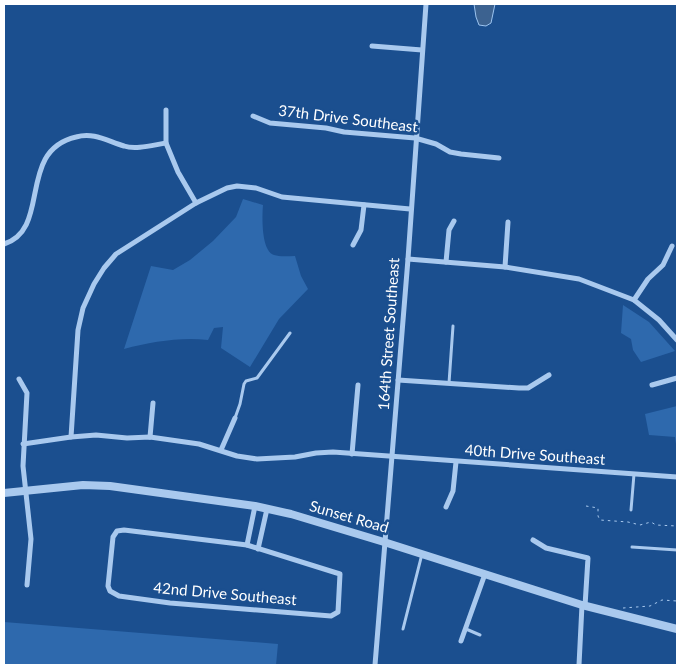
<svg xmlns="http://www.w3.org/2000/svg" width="681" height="669" viewBox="0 0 681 669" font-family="Lato,sans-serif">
	<rect width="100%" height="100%" fill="#1b4f8f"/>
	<!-- green -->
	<g fill="#2e69ad">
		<path d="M243,199L263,205C262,216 261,251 274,255C280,257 288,256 295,256L301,276L308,289L279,319L250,367L221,348L223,327L214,328L208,340C179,337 152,342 124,349L151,266L173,270L190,260L213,241L236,217Z"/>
		<polygon points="623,305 649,322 675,351 641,362 633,350 631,339 621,333"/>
		<polygon points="677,406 677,451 675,437 649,435 645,414"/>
		<polygon points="4,622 278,644 276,665 4,665"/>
	</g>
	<!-- water -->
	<polygon fill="#3c6290" stroke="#9cc4f0" points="474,4 495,4 491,23 486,26 479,25 476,17"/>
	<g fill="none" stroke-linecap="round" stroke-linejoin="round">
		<!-- path -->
		<g stroke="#a9c9ee" stroke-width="1" stroke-dasharray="2.5 4" stroke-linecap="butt">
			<polyline points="586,506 598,508 598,516 600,520 628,522 640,525 651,522 656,525 677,526"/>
			<polyline points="623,608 650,606 662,600 677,601"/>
		</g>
		<!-- service -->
		<g stroke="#a9c9ee" stroke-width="3">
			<polyline points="449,383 453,326"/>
			<polyline points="235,418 240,404 244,384 246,381 257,378 290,333"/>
			<polyline points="631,510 634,474"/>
			<polyline points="632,547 677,550"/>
			<polyline points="403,629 422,554"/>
			<polyline points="466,629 480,635"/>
		</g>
		<!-- minor -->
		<g stroke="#a9c9ee" stroke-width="5">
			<polyline points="372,46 422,50"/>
			<polyline points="166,110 166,143 178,172 196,203"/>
			<polyline points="253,116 270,123 326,128 344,132 415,138 436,144 450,152 461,154 499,158"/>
			<path d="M4,244C52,229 16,151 76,137C94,132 107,141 124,146C136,150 153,145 166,143"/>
			<polyline points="353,245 361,230 364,205"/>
			<polyline points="408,259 505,267 579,279 634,300 659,320 677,340"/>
			<polyline points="446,262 449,230 454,221"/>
			<polyline points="505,267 508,222"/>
			<polyline points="634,300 648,279 663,265 672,246"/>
			<polyline points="19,379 27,393 23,466 31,539 27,585"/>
			<polyline points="398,380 519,388 528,388 549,375"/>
			<polyline points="652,385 677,378"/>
			<polyline points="71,437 78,330 83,308 94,284 104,268 116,254 196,203 227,188 237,186 256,188 282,197 410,209"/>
			<polyline points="150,437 153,403"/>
			<polyline points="23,444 71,437 96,435 127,438 150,437 199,444 237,456 257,459 295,457 316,453 333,452 677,477"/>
			<polyline points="221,450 235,418"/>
			<polyline points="352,454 358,385"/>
			<polyline points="446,507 453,491 456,462"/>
			<polygon points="124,530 247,545 340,574 338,612 331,616 170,603 119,596 110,591 108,586 113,537 117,531"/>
			<polyline points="533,540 546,548 588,558 585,606"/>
			<polyline points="247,545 255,506"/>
			<polyline points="258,549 267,509"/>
			<polyline points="461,641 485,574"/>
			<polyline points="375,665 408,259 426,4"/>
			<polyline points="579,665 582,605"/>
		</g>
		<!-- tertiary -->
		<polyline stroke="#a9c9ee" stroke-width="8" points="4,493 83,485 110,486 255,506 291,514 384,542 582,605 677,629"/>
	</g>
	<g text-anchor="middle" stroke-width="5" stroke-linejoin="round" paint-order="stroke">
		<!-- street labels -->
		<g font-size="15" fill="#fff" stroke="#1b4f8f">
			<text transform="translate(348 119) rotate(7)" y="5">37th Drive Southeast</text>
			<text transform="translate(389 334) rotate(-86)" y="5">164th Street Southeast</text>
			<text transform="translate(535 455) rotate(4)" y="5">40th Drive Southeast</text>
			<text transform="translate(349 517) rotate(16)" y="5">Sunset Road</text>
			<text transform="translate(225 594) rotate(5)" y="5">42nd Drive Southeast</text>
		</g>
	</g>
	<!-- border -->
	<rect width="681" height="669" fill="none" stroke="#ffffff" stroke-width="10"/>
</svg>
